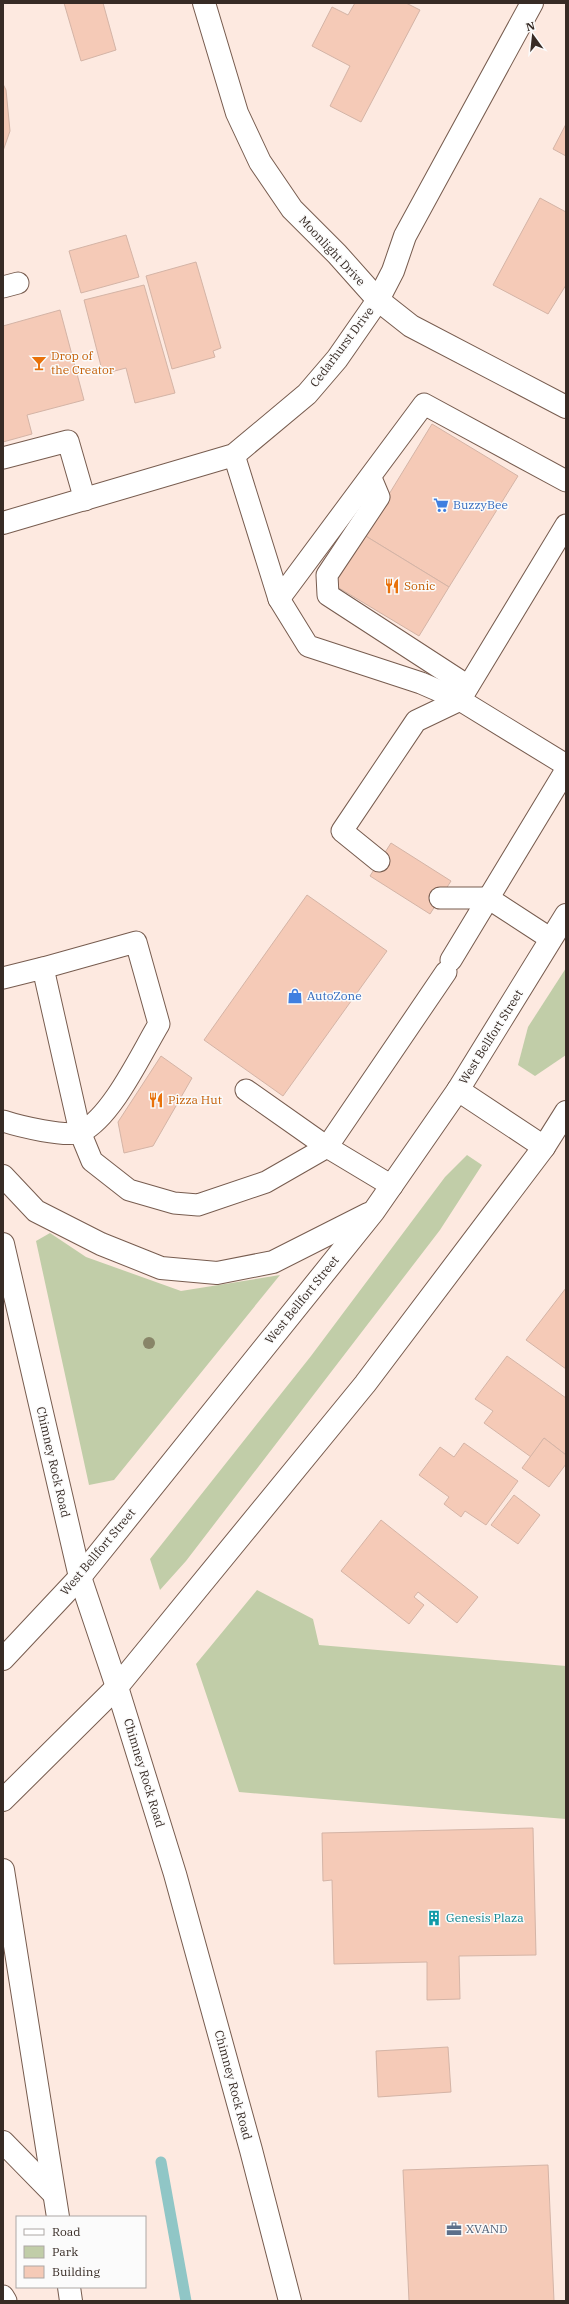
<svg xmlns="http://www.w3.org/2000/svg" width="569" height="2304" viewBox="0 0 569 2304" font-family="'IBM Plex Serif',serif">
	<rect width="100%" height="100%" fill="#fde9e0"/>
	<!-- green -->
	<g fill="#c1cda8">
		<polygon points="566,968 566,1055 535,1076 518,1065 528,1027"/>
		<polygon points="467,1155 482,1165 440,1230 186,1561 160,1590 150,1559 311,1356 445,1177"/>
		<polygon points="50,1233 86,1257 181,1291 280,1275 114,1480 89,1485 36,1241"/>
		<polygon points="257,1590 313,1619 319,1645 566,1666 566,1819 239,1792 196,1664"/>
	</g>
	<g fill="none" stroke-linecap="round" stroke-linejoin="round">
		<!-- stream -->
		<polyline stroke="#90c6c6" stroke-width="11" points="161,2162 186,2301"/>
	</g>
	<!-- building -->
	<g fill="#f5cab7" stroke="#d4b4a6">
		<polygon points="64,3 103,3 116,50 81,61"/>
		<polygon points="355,3 406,3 420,10 361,122 330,106 350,66 312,46 332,7 348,15"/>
		<polygon points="3,84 6,90 10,131 3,151"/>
		<polygon points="566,124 566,156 553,149"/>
		<polygon points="540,198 566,212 566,285 548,314 493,285"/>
		<polygon points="126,235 139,277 81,293 69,251"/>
		<polygon points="196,262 221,348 213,351 215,357 172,369 146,276"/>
		<polygon points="144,285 175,393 135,403 126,368 103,374 84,300"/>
		<polygon points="60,310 84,400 27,415 32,434 3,442 3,326"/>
		<polygon points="432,424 518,476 449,587 364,535"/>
		<polygon points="364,535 449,587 419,636 334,585"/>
		<polygon points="391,843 451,881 430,914 370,876"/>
		<polygon points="307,895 387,951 283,1096 204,1040"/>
		<polygon points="161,1056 192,1078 153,1146 124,1153 118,1122"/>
		<polygon points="566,1288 566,1369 526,1340"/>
		<polygon points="507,1356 566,1398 566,1455 544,1438 531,1457 484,1423 493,1411 475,1399"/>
		<polygon points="544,1438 566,1455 566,1464 549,1487 522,1468"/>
		<polygon points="464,1443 518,1481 486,1525 465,1511 461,1517 444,1504 449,1497 419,1475 440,1447 454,1457"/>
		<polygon points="514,1495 540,1515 518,1544 491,1525"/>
		<polygon points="381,1520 478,1597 457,1623 418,1592 414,1597 424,1605 409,1624 341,1571"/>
		<polygon points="533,1828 536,1955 459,1956 460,1999 427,2000 427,1962 334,1964 332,1880 323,1881 322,1833"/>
		<polygon points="448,2047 451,2092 378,2097 376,2051"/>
		<polygon points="548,2165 554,2301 409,2301 403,2170"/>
	</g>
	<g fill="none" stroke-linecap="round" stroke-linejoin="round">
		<!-- lane casing -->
		<g stroke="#775c4f" stroke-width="23">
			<g id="lane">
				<polyline points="3,287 18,283"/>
				<polyline points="234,455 279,599 308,646 421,683 460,700 566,765"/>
				<polyline points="3,458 68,441 85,500"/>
				<polyline points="371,478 379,497 327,575 328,595 468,686"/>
				<polyline points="279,599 424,404 566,481"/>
				<polyline points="379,861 342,831 416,721 460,700 566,525"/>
				<polyline points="440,898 488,898 551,939"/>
				<polyline points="451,960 566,770"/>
				<polyline points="3,978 43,968 80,1132 92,1161 129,1190 174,1203 198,1205 266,1182 327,1147 446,972"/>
				<polyline points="246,1090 327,1147 392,1186"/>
				<path d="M3,1121C18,1126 67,1138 81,1132C112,1117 141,1054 159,1024L136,942L43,968"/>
				<polyline points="3,2296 6,2301"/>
			</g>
		</g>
		<!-- street casing -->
		<g stroke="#775c4f" stroke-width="24">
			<g id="street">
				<polyline points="204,3 237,113 260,162 292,209 337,254 378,300 411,326 566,407"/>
				<polyline points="3,523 234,455 307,394 337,359 378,300 393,271 405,236 532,3"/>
			</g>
		</g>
		<!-- secondary casing -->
		<g stroke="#775c4f" stroke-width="24">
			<g id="secondary">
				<polyline points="458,1090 544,1147"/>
				<polyline points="3,1176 36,1211 101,1244 161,1268 217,1273 273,1262 368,1214"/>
				<polyline points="3,1244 80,1577 117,1687 175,1874 251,2150 290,2301"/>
				<polyline points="3,1659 80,1577 374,1211 458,1090 566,915"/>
				<polyline points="3,1800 117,1687 365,1384 544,1147 566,1112"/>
				<polyline points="3,1870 58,2217"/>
				<polyline points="3,2142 54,2194"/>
				<polyline points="69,2287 71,2301"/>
			</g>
		</g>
		<!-- lane -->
		<use href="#lane" stroke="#fff" stroke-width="21"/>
		<!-- street -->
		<use href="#street" stroke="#fff" stroke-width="22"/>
		<!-- secondary -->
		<use href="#secondary" stroke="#fff" stroke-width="22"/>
	</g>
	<!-- trees -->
	<circle fill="#888568" cx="149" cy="1343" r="6"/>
	<!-- icons -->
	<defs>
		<g id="bar-bare" transform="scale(1.2)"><path d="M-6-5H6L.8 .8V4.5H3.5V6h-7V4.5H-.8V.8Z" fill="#e8710a" stroke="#fbfbfb" stroke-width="2.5" paint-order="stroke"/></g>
		<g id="supermarket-bare" transform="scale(1.2)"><path d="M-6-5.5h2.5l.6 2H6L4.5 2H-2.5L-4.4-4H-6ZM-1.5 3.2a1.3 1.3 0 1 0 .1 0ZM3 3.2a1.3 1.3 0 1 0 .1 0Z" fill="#3f7fe0" stroke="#fbfbfb" stroke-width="2.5" paint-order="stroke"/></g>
		<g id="restaurant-bare" transform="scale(1.2)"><path d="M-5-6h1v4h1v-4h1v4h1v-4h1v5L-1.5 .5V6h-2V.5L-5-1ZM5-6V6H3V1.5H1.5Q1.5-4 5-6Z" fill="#e8710a" stroke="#fbfbfb" stroke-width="2.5" paint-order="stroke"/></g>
		<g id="shop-bare" transform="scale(1.2)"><path d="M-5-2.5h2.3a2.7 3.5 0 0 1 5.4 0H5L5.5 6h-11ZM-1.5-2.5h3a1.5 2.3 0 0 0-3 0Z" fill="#3f7fe0" stroke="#fbfbfb" stroke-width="2.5" paint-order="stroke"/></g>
		<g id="building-bare" transform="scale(1.2)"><path d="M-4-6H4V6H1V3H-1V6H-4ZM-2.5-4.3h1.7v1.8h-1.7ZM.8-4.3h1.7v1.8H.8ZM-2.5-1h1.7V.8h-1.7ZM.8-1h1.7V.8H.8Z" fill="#0f9aa8" stroke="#fbfbfb" stroke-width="2.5" paint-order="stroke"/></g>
		<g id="office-bare" transform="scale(1.2)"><path d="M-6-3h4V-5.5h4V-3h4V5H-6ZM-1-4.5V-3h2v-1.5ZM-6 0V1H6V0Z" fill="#5c6f8a" stroke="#fbfbfb" stroke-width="2.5" paint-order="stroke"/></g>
	</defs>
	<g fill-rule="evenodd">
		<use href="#bar-bare" x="39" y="363"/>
		<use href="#supermarket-bare" x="441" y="505"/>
		<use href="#restaurant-bare" x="392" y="586"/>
		<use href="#shop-bare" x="295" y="996"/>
		<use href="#restaurant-bare" x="156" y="1100"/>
		<use href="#building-bare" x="434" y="1918"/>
		<use href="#office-bare" x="454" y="2229"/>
	</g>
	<g text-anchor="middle" stroke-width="3" stroke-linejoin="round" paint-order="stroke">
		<!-- street labels -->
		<g font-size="12" fill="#372b25" stroke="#fbfbfb">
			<text transform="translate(332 251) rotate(47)" y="4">Moonlight Drive</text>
			<text transform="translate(342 347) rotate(-53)" y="4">Cedarhurst Drive</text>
			<text transform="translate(491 1037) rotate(-58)" y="4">West Bellfort Street</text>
			<text transform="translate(302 1300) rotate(-51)" y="4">West Bellfort Street</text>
			<text transform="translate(53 1462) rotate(77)" y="4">Chimney Rock Road</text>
			<text transform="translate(98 1552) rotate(-50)" y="4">West Bellfort Street</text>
			<text transform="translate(144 1773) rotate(73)" y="4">Chimney Rock Road</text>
			<text transform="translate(233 2085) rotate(75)" y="4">Chimney Rock Road</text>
		</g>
		<!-- food labels -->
		<g font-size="12" fill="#c56008" stroke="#fbfbfb" text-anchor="start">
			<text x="51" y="360">Drop of<tspan x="51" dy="14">the Creator</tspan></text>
			<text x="404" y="590">Sonic</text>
			<text x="168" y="1104">Pizza Hut</text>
		</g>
		<!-- shop labels -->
		<g font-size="12" fill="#366cbe" stroke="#fbfbfb" text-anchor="start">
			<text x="453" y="509">BuzzyBee</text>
			<text x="307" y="1000">AutoZone</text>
		</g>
		<!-- culture labels -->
		<g font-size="12" fill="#0d838f" stroke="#fbfbfb" text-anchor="start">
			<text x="446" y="1922">Genesis Plaza</text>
		</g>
		<!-- service labels -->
		<g font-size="12" fill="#4e5e75" stroke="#fbfbfb" text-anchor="start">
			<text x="466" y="2233">XVAND</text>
		</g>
	</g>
	<!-- border -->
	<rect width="569" height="2304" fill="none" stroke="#372b25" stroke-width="8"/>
	<!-- legend -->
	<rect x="16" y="2216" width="130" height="72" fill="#fbfbfb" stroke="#ada8a5"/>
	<rect x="24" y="2229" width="20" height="6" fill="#ffffff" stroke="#ada8a5"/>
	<text x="52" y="2236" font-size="12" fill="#372b25">Road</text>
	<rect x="24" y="2246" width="20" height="12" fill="#c1cda8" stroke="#ada8a5"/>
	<text x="52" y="2256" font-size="12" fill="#372b25">Park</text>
	<rect x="24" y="2266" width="20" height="12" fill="#f5cab7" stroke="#ada8a5"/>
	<text x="52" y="2276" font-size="12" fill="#372b25">Building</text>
	<!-- north arrow -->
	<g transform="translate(533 36) rotate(345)" stroke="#fbfbfb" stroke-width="3" paint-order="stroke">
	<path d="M0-3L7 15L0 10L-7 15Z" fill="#372b25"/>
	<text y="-6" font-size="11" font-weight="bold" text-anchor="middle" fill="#372b25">N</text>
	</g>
</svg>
